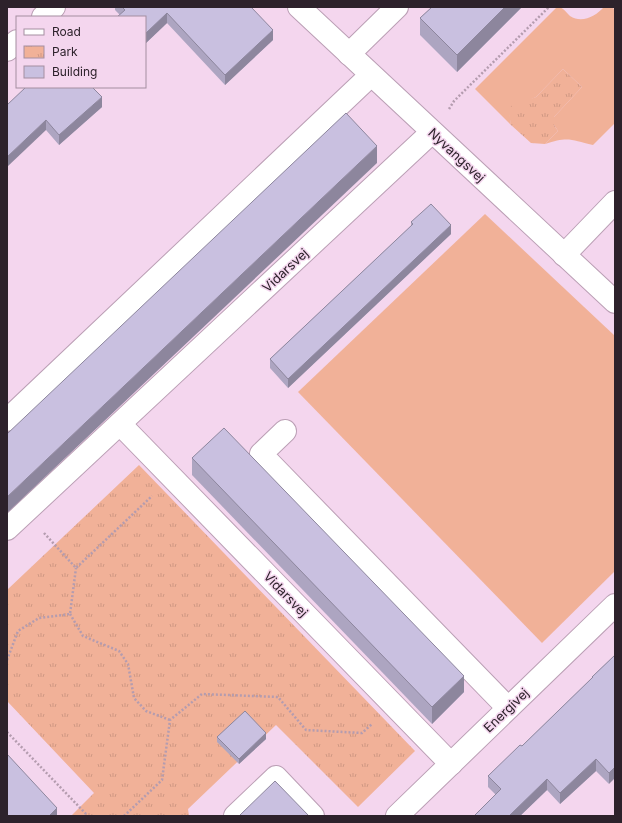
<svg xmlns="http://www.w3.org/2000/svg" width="622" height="823" viewBox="0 0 622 823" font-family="Inter,sans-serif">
	<defs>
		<pattern id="park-tufts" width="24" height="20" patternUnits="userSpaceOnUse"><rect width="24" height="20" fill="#f1b198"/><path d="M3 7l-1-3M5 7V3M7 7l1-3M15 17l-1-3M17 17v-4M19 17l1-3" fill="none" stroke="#cf9883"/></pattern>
	</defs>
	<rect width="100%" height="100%" fill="#f4d6ee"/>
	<!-- grass -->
	<g fill="#f1b198">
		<path d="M557,7C563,7 566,12 570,16C582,24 596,16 604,7H612L615,10V123L593,145C572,140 568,136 545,144L558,131L554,125V117L582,87L563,69L536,97L509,109L511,125L475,89Z"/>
		<polygon points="485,214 615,336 615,571 542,643 298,392"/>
	</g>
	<!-- park -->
	<g fill="url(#park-tufts)">
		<polygon points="563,69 582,87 554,117 554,125 558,131 545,144 531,143 511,125 508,109 521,98 530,99 536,97"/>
		<polygon points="139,465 415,751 358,807 276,725 188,809 189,816 71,816 94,793 7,701 7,590"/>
	</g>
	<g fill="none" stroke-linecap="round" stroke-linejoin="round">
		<!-- minor casing -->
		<g stroke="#bb9fb5" stroke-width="24">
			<g id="minor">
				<polyline points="299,7 615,302"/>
				<polyline points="43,17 54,7"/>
				<polyline points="7,50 17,41"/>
				<polyline points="349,54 397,7"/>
				<polyline points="564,255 615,202"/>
				<polyline points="7,420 371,75"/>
				<polyline points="120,424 451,764"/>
				<polyline points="285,431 261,454 508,708"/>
				<polyline points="7,529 432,132"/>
				<polyline points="235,816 276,777 313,816"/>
				<polyline points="397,816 615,605"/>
			</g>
		</g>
		<!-- path -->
		<g stroke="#b49caf" stroke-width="2.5" stroke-dasharray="2 2" stroke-linecap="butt">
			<polyline points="449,109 454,101 549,7"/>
			<polyline points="44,533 76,568 152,496"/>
			<polyline points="70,614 83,636 119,651 128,664 134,698 146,711 170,720"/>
			<polyline points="7,660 18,631 39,618 70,614 76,568"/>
			<polyline points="7,732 88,816"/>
			<polyline points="124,816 162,780 170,720 202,694 278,697 306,730 362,733 372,724"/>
		</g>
		<!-- minor -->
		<use href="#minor" stroke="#fff" stroke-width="22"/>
	</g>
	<!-- wall -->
	<g fill="#ada5c1">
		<polygon points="115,7 251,7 273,40 225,85 167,23 146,43 145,42 145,17 120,15 115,10"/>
		<polygon points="432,7 522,7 457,72 420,35 420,18"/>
		<polygon points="7,105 102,107 59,145 46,130"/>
		<polygon points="411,222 451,234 288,388 270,368 270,359 411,226"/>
		<polygon points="192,458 464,692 432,724 192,475"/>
		<polygon points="615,655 609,784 596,771 560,804 547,790 520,816 474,816 496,795 488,787 488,776 522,746 592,678 592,677"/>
		<polygon points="217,737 266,739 239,764 217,742"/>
	</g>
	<!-- shaded-wall -->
	<g fill="#8d869d">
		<polygon points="505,7 522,7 457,72 457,55"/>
		<polygon points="167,13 167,23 146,43 146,33"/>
		<polygon points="273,30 273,40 225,85 225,75"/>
		<polygon points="102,97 102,107 59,145 59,135"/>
		<polygon points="46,120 46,130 7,167 7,157"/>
		<polygon points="377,146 377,163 7,513 7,497"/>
		<polygon points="451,225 451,234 288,388 288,379"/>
		<polygon points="464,676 464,692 432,724 432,707"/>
		<polygon points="266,733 266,739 239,764 239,759"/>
		<polygon points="596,759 596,771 560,804 560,793"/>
		<polygon points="615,767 615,778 609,784 609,773"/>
		<polygon points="547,779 547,790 520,816 509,816"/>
		<polygon points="57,808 57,816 49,816"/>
	</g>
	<!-- building -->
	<g fill="#c9c0e0" stroke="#8d869d">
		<polygon points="122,7 251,7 273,30 225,75 167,13 146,33 145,32 145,17 117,17 125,10"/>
		<polygon points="432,7 505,7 457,55 420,18"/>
		<polygon points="26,87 92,87 102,97 59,135 46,120 7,157 7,105"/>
		<polygon points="346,113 377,146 7,497 7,434"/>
		<polygon points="431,204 451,225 288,379 270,359 413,224 411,222"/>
		<polygon points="224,428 464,676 432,707 192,458"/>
		<polygon points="615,655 615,767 609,773 596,759 560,793 547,779 509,816 474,816 501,789 488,776 520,745 522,746 593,677 592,677"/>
		<polygon points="245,711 266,733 239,759 217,737"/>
		<polygon points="7,754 57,808 49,816 7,816"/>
		<polygon points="275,781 309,816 239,816"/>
	</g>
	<g text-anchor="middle" stroke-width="3" stroke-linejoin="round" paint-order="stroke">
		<!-- street labels -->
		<g font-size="13" fill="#2d222b" stroke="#f4d6ee">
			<text transform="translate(457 155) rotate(43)" y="5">Nyvangsvej</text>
			<text transform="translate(285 270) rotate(-43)" y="5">Vidarsvej</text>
			<text transform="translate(286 594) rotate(46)" y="5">Vidarsvej</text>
			<text transform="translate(506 710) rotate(-44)" y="5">Energivej</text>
		</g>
	</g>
	<!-- border -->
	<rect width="622" height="823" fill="none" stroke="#2d222b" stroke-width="16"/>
	<!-- legend -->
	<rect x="16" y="16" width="130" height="72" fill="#f4d6ee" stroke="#a48ea0"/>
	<rect x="24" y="29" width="20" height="6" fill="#ffffff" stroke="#a48ea0"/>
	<text x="52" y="36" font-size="12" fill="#2d222b">Road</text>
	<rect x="24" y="46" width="20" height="12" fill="url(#park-tufts)" stroke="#a48ea0"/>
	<text x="52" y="56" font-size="12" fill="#2d222b">Park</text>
	<rect x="24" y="66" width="20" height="12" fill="#c9c0e0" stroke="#a48ea0"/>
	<text x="52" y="76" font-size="12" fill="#2d222b">Building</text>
</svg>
